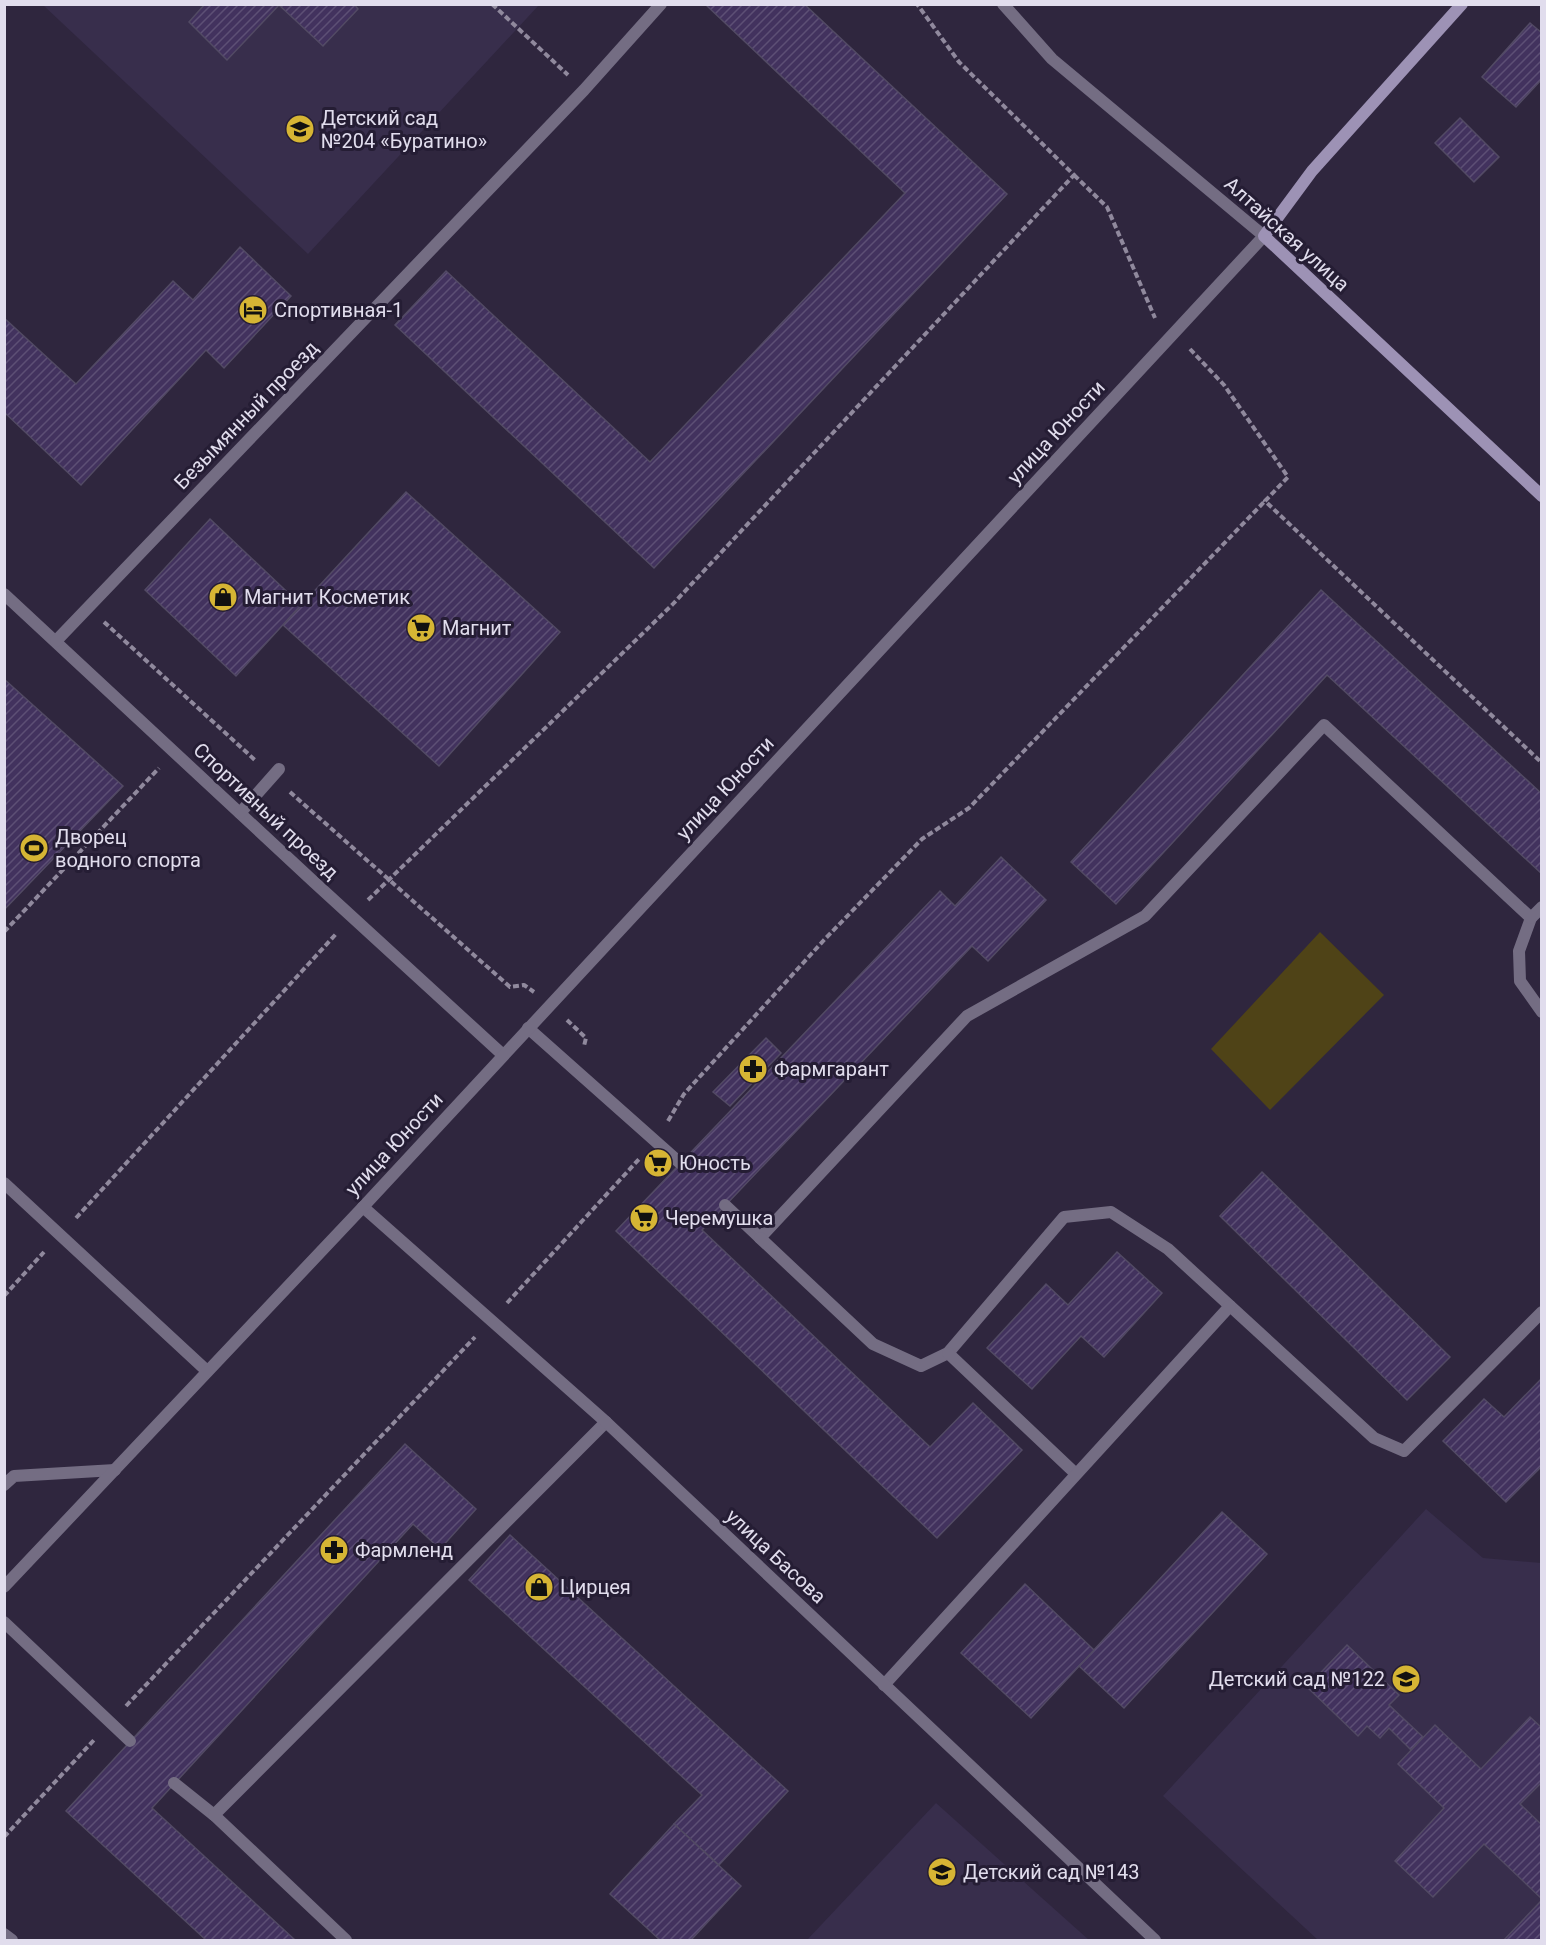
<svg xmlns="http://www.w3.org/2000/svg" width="1546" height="1945" viewBox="0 0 1546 1945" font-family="Roboto,sans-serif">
	<defs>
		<pattern id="building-hatch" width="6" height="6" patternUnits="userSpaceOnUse" patternTransform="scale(1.5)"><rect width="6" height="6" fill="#42325e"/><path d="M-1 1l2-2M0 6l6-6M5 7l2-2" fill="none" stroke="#5d4f75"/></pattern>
	</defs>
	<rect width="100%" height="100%" fill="#2f263e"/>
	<!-- built -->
	<g fill="#382e4c">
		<polygon points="43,5 539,5 308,254"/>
		<polygon points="1426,1509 1483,1558 1541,1563 1541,1940 1318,1940 1163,1796"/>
		<polygon points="936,1803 1089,1940 807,1940"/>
	</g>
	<!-- grass -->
	<polygon fill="#4f4317" points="1320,932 1384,995 1270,1110 1211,1049"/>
	<!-- building -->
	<g fill="url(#building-hatch)" stroke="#524a64" stroke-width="1.5">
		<polygon points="205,4 354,4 358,9 323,46 279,5 227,60 189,22"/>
		<polygon points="705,4 804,4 1007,194 654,568 395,325 446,271 650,462 905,193"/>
		<polygon points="1530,23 1542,33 1542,79 1516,107 1482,77"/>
		<polygon points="1460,118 1499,157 1474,182 1435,143"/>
		<polygon points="240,247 291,296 224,368 206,350 81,485 4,412 4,318 76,384 173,281 193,300"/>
		<polygon points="406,492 560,632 439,766 283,625"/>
		<polygon points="210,519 301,605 236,676 145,590"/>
		<polygon points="1321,590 1542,794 1542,874 1327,675 1116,904 1071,862"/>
		<polygon points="4,679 123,786 4,910"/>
		<polygon points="1001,857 1046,900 988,961 972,946 702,1230 930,1447 973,1403 1022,1450 937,1538 616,1231 940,891 955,906"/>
		<polygon points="766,1038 781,1053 730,1106 713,1092"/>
		<polygon points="1262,1172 1450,1357 1407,1400 1220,1216"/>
		<polygon points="1117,1252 1162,1293 1104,1357 1081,1336 1032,1389 987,1348 1046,1284 1068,1305"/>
		<polygon points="1542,1378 1542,1466 1506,1502 1443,1441 1484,1399 1504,1417"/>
		<polygon points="405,1444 476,1509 440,1549 413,1524 152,1808 295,1940 206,1940 66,1811"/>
		<polygon points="1222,1512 1267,1554 1124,1708 1079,1666"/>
		<polygon points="510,1535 788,1791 719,1865 674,1824 702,1795 469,1580"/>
		<polygon points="1025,1584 1094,1650 1031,1718 961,1653"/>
		<polygon points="1347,1645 1399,1695 1389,1705 1423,1737 1411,1750 1389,1728 1380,1738 1367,1726 1358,1736 1307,1687"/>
		<polygon points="1530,1717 1542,1728 1542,1782 1520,1804 1542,1825 1542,1899 1484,1844 1433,1897 1395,1861 1444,1808 1398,1764 1435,1725 1481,1769"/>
		<polygon points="674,1824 741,1886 691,1940 660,1940 610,1894"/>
		<polygon points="1542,1900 1542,1940 1504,1940"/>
	</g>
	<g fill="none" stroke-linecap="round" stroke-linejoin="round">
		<!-- path -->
		<g stroke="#90899d" stroke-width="4" stroke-dasharray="6 3" stroke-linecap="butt">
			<polyline points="492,4 568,75"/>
			<polyline points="1074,175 1107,207 1155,318"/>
			<polyline points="1190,349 1224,385 1288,477 1265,501 1542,763"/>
			<polyline points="104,622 256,761"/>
			<polyline points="290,792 510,987 524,985 534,992"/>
			<polyline points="368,900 672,605 1074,175 959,62 917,4"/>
			<polyline points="4,932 159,768"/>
			<polyline points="567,1020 586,1038 584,1046"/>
			<polyline points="668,1121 684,1094 824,940 922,839 969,808 1265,501"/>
			<polyline points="76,1218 336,934"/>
			<polyline points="4,1296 44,1252"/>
			<polyline points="507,1303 640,1158"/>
			<polyline points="126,1706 475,1337"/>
			<polyline points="4,1837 94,1740"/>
		</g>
		<!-- lane -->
		<g stroke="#746d83" stroke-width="12">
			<polyline points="4,594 314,882 503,1055"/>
			<polyline points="56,641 584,90 661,4"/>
			<polyline points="240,813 279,769"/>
			<polyline points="1531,918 1519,951 1520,981 1542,1012"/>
			<polyline points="528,1028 680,1163"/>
			<polyline points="4,1183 207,1371"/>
			<polyline points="725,1205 760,1238 967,1016 1145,916 1324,725 1531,918 1542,907"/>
			<polyline points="760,1238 873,1344 921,1366 948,1353 1064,1217 1111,1212 1168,1249 1374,1438 1404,1451 1542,1312"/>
			<polyline points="948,1353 1076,1474"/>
			<polyline points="4,1485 14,1476 115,1470"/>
			<polyline points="4,1622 130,1741"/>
			<polyline points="884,1685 1230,1306"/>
			<polyline points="174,1783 214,1815"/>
			<polyline points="4,1934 12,1940"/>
			<polyline points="346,1940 214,1815 606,1422"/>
		</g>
		<!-- street -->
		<g stroke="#746d83" stroke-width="12">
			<polyline points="363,1207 606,1422 1155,1940"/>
			<polyline points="4,1587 363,1207 1264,236 1052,59 1003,4"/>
		</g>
		<!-- secondary -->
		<polyline stroke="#9d92b5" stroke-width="12" points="1462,4 1312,171 1264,236 1542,496"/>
	</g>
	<!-- icons -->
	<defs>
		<g id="school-disc" transform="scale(1.5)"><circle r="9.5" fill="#d6b534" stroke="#251d34"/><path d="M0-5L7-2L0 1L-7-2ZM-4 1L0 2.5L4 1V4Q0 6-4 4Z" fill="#111"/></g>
		<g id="hotel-disc" transform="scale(1.5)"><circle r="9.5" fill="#d6b534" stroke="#251d34"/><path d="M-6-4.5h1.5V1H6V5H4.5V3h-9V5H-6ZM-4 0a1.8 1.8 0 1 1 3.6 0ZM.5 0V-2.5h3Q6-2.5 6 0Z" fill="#111"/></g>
		<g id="shop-disc" transform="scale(1.5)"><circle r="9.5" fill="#d6b534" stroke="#251d34"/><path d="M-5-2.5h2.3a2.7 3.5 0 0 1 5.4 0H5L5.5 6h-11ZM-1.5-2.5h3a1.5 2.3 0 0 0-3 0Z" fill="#111"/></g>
		<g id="supermarket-disc" transform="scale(1.5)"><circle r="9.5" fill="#d6b534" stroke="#251d34"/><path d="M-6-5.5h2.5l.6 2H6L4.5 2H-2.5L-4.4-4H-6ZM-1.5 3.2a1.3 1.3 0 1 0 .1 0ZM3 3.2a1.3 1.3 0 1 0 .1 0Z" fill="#111"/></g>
		<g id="stadium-disc" transform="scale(1.5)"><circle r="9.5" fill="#d6b534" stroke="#251d34"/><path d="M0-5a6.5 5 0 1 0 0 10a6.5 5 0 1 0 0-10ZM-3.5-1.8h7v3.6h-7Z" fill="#111"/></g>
		<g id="pharmacy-disc" transform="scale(1.5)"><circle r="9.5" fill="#d6b534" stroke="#251d34"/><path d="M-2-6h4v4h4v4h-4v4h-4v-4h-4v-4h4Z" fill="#111"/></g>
	</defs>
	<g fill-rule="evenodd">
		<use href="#school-disc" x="300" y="129"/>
		<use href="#hotel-disc" x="253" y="310"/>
		<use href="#shop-disc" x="223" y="597"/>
		<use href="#supermarket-disc" x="421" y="628"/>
		<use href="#stadium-disc" x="34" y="848"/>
		<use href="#pharmacy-disc" x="753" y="1069"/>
		<use href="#supermarket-disc" x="658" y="1163"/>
		<use href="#supermarket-disc" x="644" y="1218"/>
		<use href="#pharmacy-disc" x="334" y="1550"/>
		<use href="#shop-disc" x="539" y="1587"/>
		<use href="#school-disc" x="1406" y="1679"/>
		<use href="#school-disc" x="942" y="1872"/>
	</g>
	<g text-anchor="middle" stroke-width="6" stroke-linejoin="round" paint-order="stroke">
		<!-- poi labels -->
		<g font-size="20" fill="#e1dded" stroke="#251d34" text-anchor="start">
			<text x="321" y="125">Детский сад<tspan x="321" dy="23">№204 «Буратино»</tspan></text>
			<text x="274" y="317">Спортивная-1</text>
			<text x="244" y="604">Магнит Косметик</text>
			<text x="442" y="635">Магнит</text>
			<text x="55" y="844">Дворец<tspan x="55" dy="23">водного спорта</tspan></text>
			<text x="774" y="1076">Фармгарант</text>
			<text x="679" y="1170">Юность</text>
			<text x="665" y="1225">Черемушка</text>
			<text x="355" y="1557">Фармленд</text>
			<text x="560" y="1594">Цирцея</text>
			<text x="1385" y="1686" text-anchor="end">Детский сад №122</text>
			<text x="963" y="1879">Детский сад №143</text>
		</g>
		<!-- street labels -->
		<g font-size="20" fill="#e1dded" stroke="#251d34">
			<text transform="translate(1287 234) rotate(42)" y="7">Алтайская улица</text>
			<text transform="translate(246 415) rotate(-46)" y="7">Безымянный проезд</text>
			<text transform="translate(1056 432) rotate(-47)" y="7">улица Юности</text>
			<text transform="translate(725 788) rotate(-47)" y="7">улица Юности</text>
			<text transform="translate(266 811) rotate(43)" y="7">Спортивный проезд</text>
			<text transform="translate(394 1144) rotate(-47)" y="7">улица Юности</text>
			<text transform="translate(776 1556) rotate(43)" y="7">улица Басова</text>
		</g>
	</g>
	<!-- border -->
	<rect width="1546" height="1945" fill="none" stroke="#e1dded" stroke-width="12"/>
</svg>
